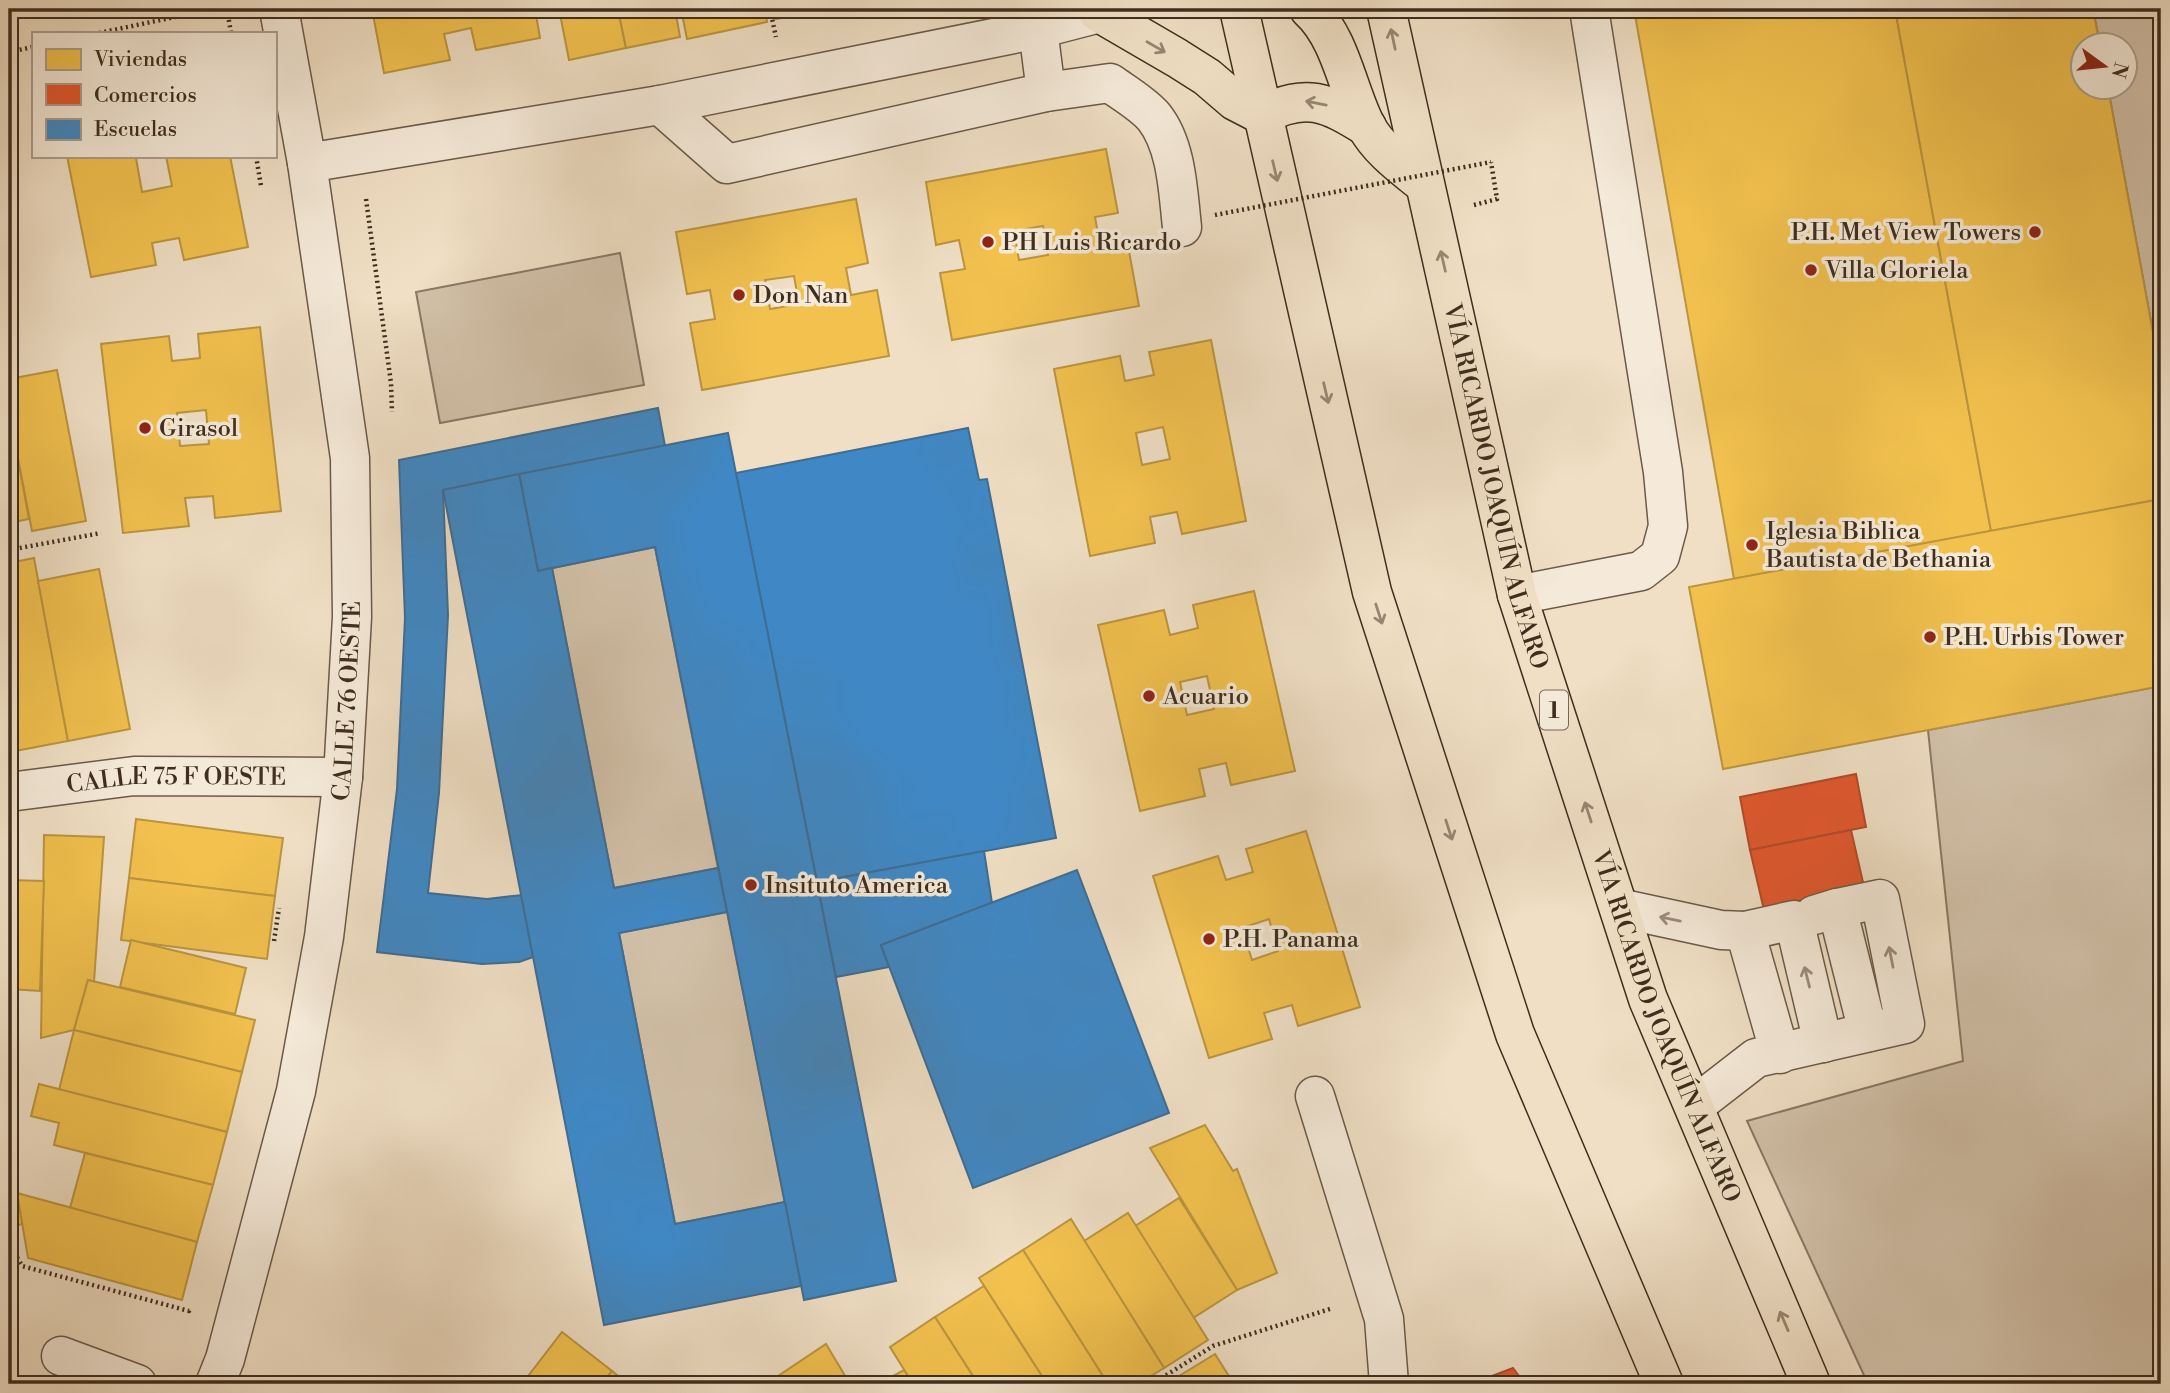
<svg xmlns="http://www.w3.org/2000/svg" width="2170" height="1393" viewBox="0 0 2170 1393" font-family="'Libre Bodoni',serif">
	<rect width="100%" height="100%" fill="#f0dfc5"/>
	<filter id="stains"><feTurbulence type="fractalNoise" baseFrequency=".00286" numOctaves="4"/><feColorMatrix values="0 0 0 0 .2 0 0 0 0 .09 0 0 0 0 .02 0 0 0 .5 -.17"/></filter>
	<radialGradient id="worn" r=".72"><stop offset=".6" stop-color="#630" stop-opacity="0"/><stop offset="1" stop-color="#630" stop-opacity=".3"/></radialGradient>
	<!-- green -->
	<g fill="#d2c1a9" stroke="#887864" stroke-width="2">
		<polygon points="2093,9 2161,9 2161,376 2108,88 2124,88 2124,46 2100,45"/>
		<polygon points="620,253 644,385 440,423 416,292"/>
		<polygon points="655,547 718,868 614,888 552,568"/>
		<polygon points="2161,686 2161,1384 1868,1384 1747,1121 1963,1061 1928,730"/>
		<polygon points="727,912 785,1202 675,1224 619,933"/>
	</g>
	<!-- homes -->
	<g fill="#f2c14e" stroke="#bc9540" stroke-width="2" fill-rule="evenodd">
		<polygon points="372,9 535,9 540,38 476,50 471,28 444,34 450,60 384,73"/>
		<polygon points="559,9 618,9 626,48 569,60"/>
		<polygon points="618,9 675,9 680,37 626,48"/>
		<polygon points="681,9 765,9 767,22 687,39"/>
		<polygon points="774,9 830,9 776,19"/>
		<polygon points="1634,9 1895,9 1991,531 1734,579"/>
		<polygon points="1895,9 2093,9 2100,46 2082,46 2082,88 2108,88 2161,376 2161,499 1991,531"/>
		<path d="M1106,149L1118,213L1095,217L1100,245L1127,240L1139,306L952,340L940,273L965,269L959,240L936,245L926,182ZM1043,226L1048,255L1019,260L1014,231Z"/>
		<polygon points="67,156 151,156 136,158 142,192 172,186 166,156 230,156 248,247 184,260 179,238 152,243 156,265 91,277"/>
		<path d="M856,199L868,263L846,268L851,295L877,290L889,356L702,390L690,323L715,319L710,290L687,294L676,232ZM794,276L799,304L770,309L765,280Z"/>
		<path d="M260,327L281,511L215,518L213,496L185,498L189,526L123,533L101,344L169,336L172,361L200,358L198,334ZM206,410L209,444L180,446L177,413Z"/>
		<path d="M1211,340L1246,521L1182,534L1177,512L1150,517L1155,543L1090,556L1054,369L1120,356L1125,381L1154,375L1149,352ZM1163,427L1170,459L1142,465L1136,433Z"/>
		<polygon points="57,370 86,521 32,531 9,412 9,379"/>
		<polygon points="9,412 29,519 9,523"/>
		<polygon points="2161,499 2161,686 1723,769 1689,587"/>
		<polygon points="34,558 68,741 15,751 9,719 9,563"/>
		<polygon points="99,569 130,729 68,741 38,581"/>
		<path d="M1254,591L1295,771L1231,785L1226,763L1199,769L1205,796L1140,811L1098,625L1164,610L1170,635L1198,628L1193,605ZM1207,676L1214,709L1187,715L1180,682Z"/>
		<polygon points="136,819 283,838 275,896 129,878"/>
		<path d="M1306,831L1360,1007L1298,1026L1292,1005L1264,1013L1272,1039L1209,1058L1153,876L1218,856L1226,880L1253,872L1246,849ZM1269,919L1278,951L1252,960L1242,928Z"/>
		<polygon points="44,835 104,837 94,982 88,980 74,1030 41,1038"/>
		<polygon points="129,878 275,896 267,959 121,940"/>
		<polygon points="9,880 44,881 40,991 9,989"/>
		<polygon points="131,940 246,968 235,1014 120,987"/>
		<polygon points="88,980 255,1020 242,1072 74,1030"/>
		<polygon points="74,1030 242,1072 227,1132 59,1090"/>
		<polygon points="39,1084 227,1132 213,1185 54,1145 59,1123 31,1116"/>
		<polygon points="1205,1125 1233,1171 1237,1169 1277,1273 1237,1290 1150,1148"/>
		<polygon points="9,1151 23,1224 9,1227"/>
		<polygon points="85,1153 213,1185 197,1242 70,1208"/>
		<polygon points="17,1193 197,1242 182,1300 28,1258"/>
		<polygon points="1179,1198 1237,1290 1193,1318 1135,1226"/>
		<polygon points="1128,1213 1208,1340 1164,1368 1084,1241"/>
		<polygon points="1071,1219 1164,1368 1138,1384 1108,1384 1023,1250"/>
		<polygon points="1023,1250 1108,1384 1047,1384 979,1278"/>
		<polygon points="984,1286 1047,1384 978,1384 935,1317"/>
		<polygon points="935,1317 978,1384 913,1384 890,1347"/>
		<polygon points="562,1332 612,1371 602,1384 522,1384"/>
		<polygon points="826,1344 850,1384 783,1384 778,1376"/>
		<polygon points="1215,1354 1234,1384 1166,1384"/>
		<polygon points="904,1370 913,1384 878,1384"/>
		<polygon points="612,1371 628,1384 602,1384"/>
	</g>
	<!-- shops -->
	<g fill="#e4572e" stroke="#b24b29" stroke-width="2">
		<polygon points="1856,774 1866,827 1750,850 1740,797"/>
		<polygon points="1851,830 1871,917 1771,940 1750,850"/>
		<polygon points="1513,1368 1525,1384 1471,1384"/>
	</g>
	<!-- schools -->
	<g fill="#3f88c5" stroke="#3f6d93" stroke-width="2">
		<polygon points="658,408 665,446 443,490 448,615 439,793 428,893 487,899 522,895 533,957 519,962 482,964 377,952 397,789 405,618 399,460"/>
		<polygon points="968,428 979,480 987,479 1056,838 817,882 736,473"/>
		<polygon points="728,433 896,1281 804,1300 655,547 538,571 519,474"/>
		<polygon points="519,474 538,571 552,568 614,888 718,868 727,912 619,933 675,1224 785,1202 801,1286 604,1325 443,490"/>
		<polygon points="984,851 992,903 881,945 889,967 836,977 817,882"/>
		<polygon points="1077,870 1169,1113 973,1188 881,945"/>
	</g>
	<g fill="none" stroke-linecap="round" stroke-linejoin="round">
		<!-- minor casing -->
		<g stroke="#6b5a48" stroke-width="41">
			<g id="minor">
				<polyline points="1038,29 1046,92"/>
				<path d="M660,105L727,164L1046,92L1110,83C1124,93 1143,104 1154,117C1177,146 1178,192 1182,227"/>
				<polyline points="307,163 660,105 1038,29 1115,9"/>
				<polyline points="1517,595 1641,571 1660,556 1668,526 1663,472 1589,9"/>
				<path id="s1" d="M9,792L134,776L343,777"/>
				<polyline points="1619,908 1721,930 1745,931 1780,1054"/>
				<polyline points="1814,915 1837,908 1868,1032"/>
				<polyline points="1745,931 1794,920 1823,1043"/>
				<polyline points="1315,1096 1384,1319 1389,1384"/>
				<polyline points="1694,1106 1756,1058 1905,1024 1880,899 1837,908"/>
				<polyline points="61,1356 137,1384"/>
				<path id="s2" d="M215,1384L225,1359L296,1091L324,937L343,777L352,617L350,458L307,163L279,9"/>
			</g>
		</g>
		<!-- major casing -->
		<g stroke="#3f2e1e" stroke-width="41">
			<g id="major">
				<path d="M1101,9L1098,12L1177,58L1207,77L1235,101L1262,115C1306,92 1327,102 1367,127"/>
				<polyline points="1239,9 1372,592 1515,1034 1664,1384"/>
				<path d="M1309,9C1341,38 1347,89 1366,126C1379,150 1403,167 1424,184"/>
				<path id="s3" d="M1386,9L1517,595L1648,999L1811,1384"/>
			</g>
		</g>
		<!-- path -->
		<g stroke="#3f2e1e" stroke-width="4.5" stroke-dasharray="2 3.5" stroke-linecap="butt">
			<polyline points="227,9 231,33"/>
			<polyline points="770,9 776,37"/>
			<polyline points="99,33 213,9"/>
			<polyline points="9,52 33,47"/>
			<polyline points="256,156 261,186"/>
			<polyline points="366,199 391,383 392,412"/>
			<polyline points="1474,205 1497,199 1491,162"/>
			<polyline points="9,292 14,324"/>
			<polyline points="9,550 101,533"/>
			<polyline points="274,941 279,908"/>
			<polyline points="9,1243 22,1266 189,1311 190,1308"/>
			<polyline points="1152,1384 1213,1346 1333,1308"/>
		</g>
		<!-- minor -->
		<use href="#minor" stroke="#f5ead9" stroke-width="38"/>
		<!-- major -->
		<use href="#major" stroke="#f0dfc5" stroke-width="38"/>
		<!-- path-bridge -->
		<polyline stroke="#3f2e1e" stroke-width="4.5" stroke-dasharray="2 3.5" stroke-linecap="butt" points="1215,215 1491,162"/>
	</g>
	<!-- one-way arrows -->
	<defs><path id="oneway-shaft" d="M-6 0H5M1.5-3L5.5 0L1.5 3" fill="none" stroke-width="1.6" stroke-linecap="round" stroke-linejoin="round" transform="scale(1.75)"/></defs>
	<g stroke="#988672">
		<use href="#oneway-shaft" transform="translate(1393 39) rotate(-102)"/>
		<use href="#oneway-shaft" transform="translate(1156 47) rotate(30)"/>
		<use href="#oneway-shaft" transform="translate(1316 103) rotate(-169)"/>
		<use href="#oneway-shaft" transform="translate(1275 171) rotate(77)"/>
		<use href="#oneway-shaft" transform="translate(1443 261) rotate(-103)"/>
		<use href="#oneway-shaft" transform="translate(1326 393) rotate(77)"/>
		<use href="#oneway-shaft" transform="translate(1379 614) rotate(72)"/>
		<use href="#oneway-shaft" transform="translate(1588 812) rotate(-108)"/>
		<use href="#oneway-shaft" transform="translate(1449 830) rotate(72)"/>
		<use href="#oneway-shaft" transform="translate(1784 1321) rotate(-113)"/>
	</g>
	<g stroke="#9a8c7c">
		<use href="#oneway-shaft" transform="translate(1670 919) rotate(-168)"/>
		<use href="#oneway-shaft" transform="translate(1891 957) rotate(-101)"/>
		<use href="#oneway-shaft" transform="translate(1807 977) rotate(-104)"/>
	</g>
	<!-- markers -->
	<g fill="#8f2418" stroke="#f5ead9" stroke-width="2.5">
		<circle cx="2035" cy="232" r="7"/>
		<circle cx="988" cy="242" r="7"/>
		<circle cx="1811" cy="270" r="7"/>
		<circle cx="739" cy="295" r="7"/>
		<circle cx="145" cy="428" r="7"/>
		<circle cx="1752" cy="545" r="7"/>
		<circle cx="1930" cy="637" r="7"/>
		<circle cx="1149" cy="696" r="7"/>
		<circle cx="751" cy="885" r="7"/>
		<circle cx="1209" cy="939" r="7"/>
	</g>
	<g text-anchor="middle" stroke-width="7" stroke-linejoin="round" paint-order="stroke">
		<!-- shield labels -->
		<rect fill="#f5ead9" stroke="#766656" stroke-width="2" x="1540" y="690.5" width="28" height="39" rx="5"/>
		<g font-size="23" font-weight="bold" fill="#3f2e1e">
			<text x="1554" y="718">1</text>
		</g>
		<!-- poi labels -->
		<g font-size="24" fill="#3f2e1e" stroke="#f5ead9" text-anchor="start">
			<text x="2021" y="240" text-anchor="end">P.H. Met View Towers</text>
			<text x="1002" y="250">PH Luis Ricardo</text>
			<text x="1825" y="278">Villa Gloriela</text>
			<text x="753" y="303">Don Nan</text>
			<text x="159" y="436">Girasol</text>
			<text x="1766" y="539">Iglesia Biblica<tspan x="1766" dy="28">Bautista de Bethania</tspan></text>
			<text x="1944" y="645">P.H. Urbis Tower</text>
			<text x="1163" y="704">Acuario</text>
			<text x="765" y="893">Insituto America</text>
			<text x="1223" y="947">P.H. Panama</text>
		</g>
		<!-- street labels -->
		<g font-size="24" fill="#3f2e1e" stroke="#f5ead9">
			<text dy="8" stroke="none"><textPath href="#s3" startOffset="490">VÍA RICARDO JOAQUÍN ALFARO</textPath></text>
			<text dy="8" stroke="none"><textPath href="#s2" startOffset="698">CALLE 76 OESTE</textPath></text>
			<text dy="8" stroke="none"><textPath href="#s1" startOffset="168">CALLE 75 F OESTE</textPath></text>
			<text dy="8" stroke="none"><textPath href="#s3" startOffset="1057">VÍA RICARDO JOAQUÍN ALFARO</textPath></text>
		</g>
	</g>
	<!-- margin -->
	<rect width="2170" height="1393" fill="none" stroke="#f0dfc5" stroke-width="35"/>
	<rect x="10" y="10" width="2149" height="1372" fill="none" stroke="#3f2e1e" stroke-width="3.5"/>
	<rect x="18" y="18" width="2135" height="1358" fill="none" stroke="#3f2e1e" stroke-width="2"/>
	<!-- legend -->
	<rect x="32" y="32" width="245" height="126" fill="#f5ead9" stroke="#ac9f8e" stroke-width="2"/>
	<rect x="46" y="49" width="35" height="21" fill="#f2c14e" stroke="#ac9f8e" stroke-width="2"/>
	<text x="94" y="66" font-size="21" fill="#3f2e1e">Viviendas</text>
	<rect x="46" y="84" width="35" height="21" fill="#e4572e" stroke="#ac9f8e" stroke-width="2"/>
	<text x="94" y="102" font-size="21" fill="#3f2e1e">Comercios</text>
	<rect x="46" y="119" width="35" height="21" fill="#3f88c5" stroke="#ac9f8e" stroke-width="2"/>
	<text x="94" y="136" font-size="21" fill="#3f2e1e">Escuelas</text>
	<!-- north arrow -->
	<g transform="translate(2104 66) rotate(105)"><circle r="33" fill="#f5ead9" stroke="#ac9f8e" stroke-width="2"/>
	<path d="M0-5L12 26L0 18L-12 26Z" fill="#8f2418"/>
	<text y="-10" font-size="19" font-weight="bold" text-anchor="middle" fill="#3f2e1e">N</text>
	</g>
	<rect width="100%" height="100%" filter="url(#stains)"/>
	<rect width="100%" height="100%" fill="url(#worn)"/>
</svg>
